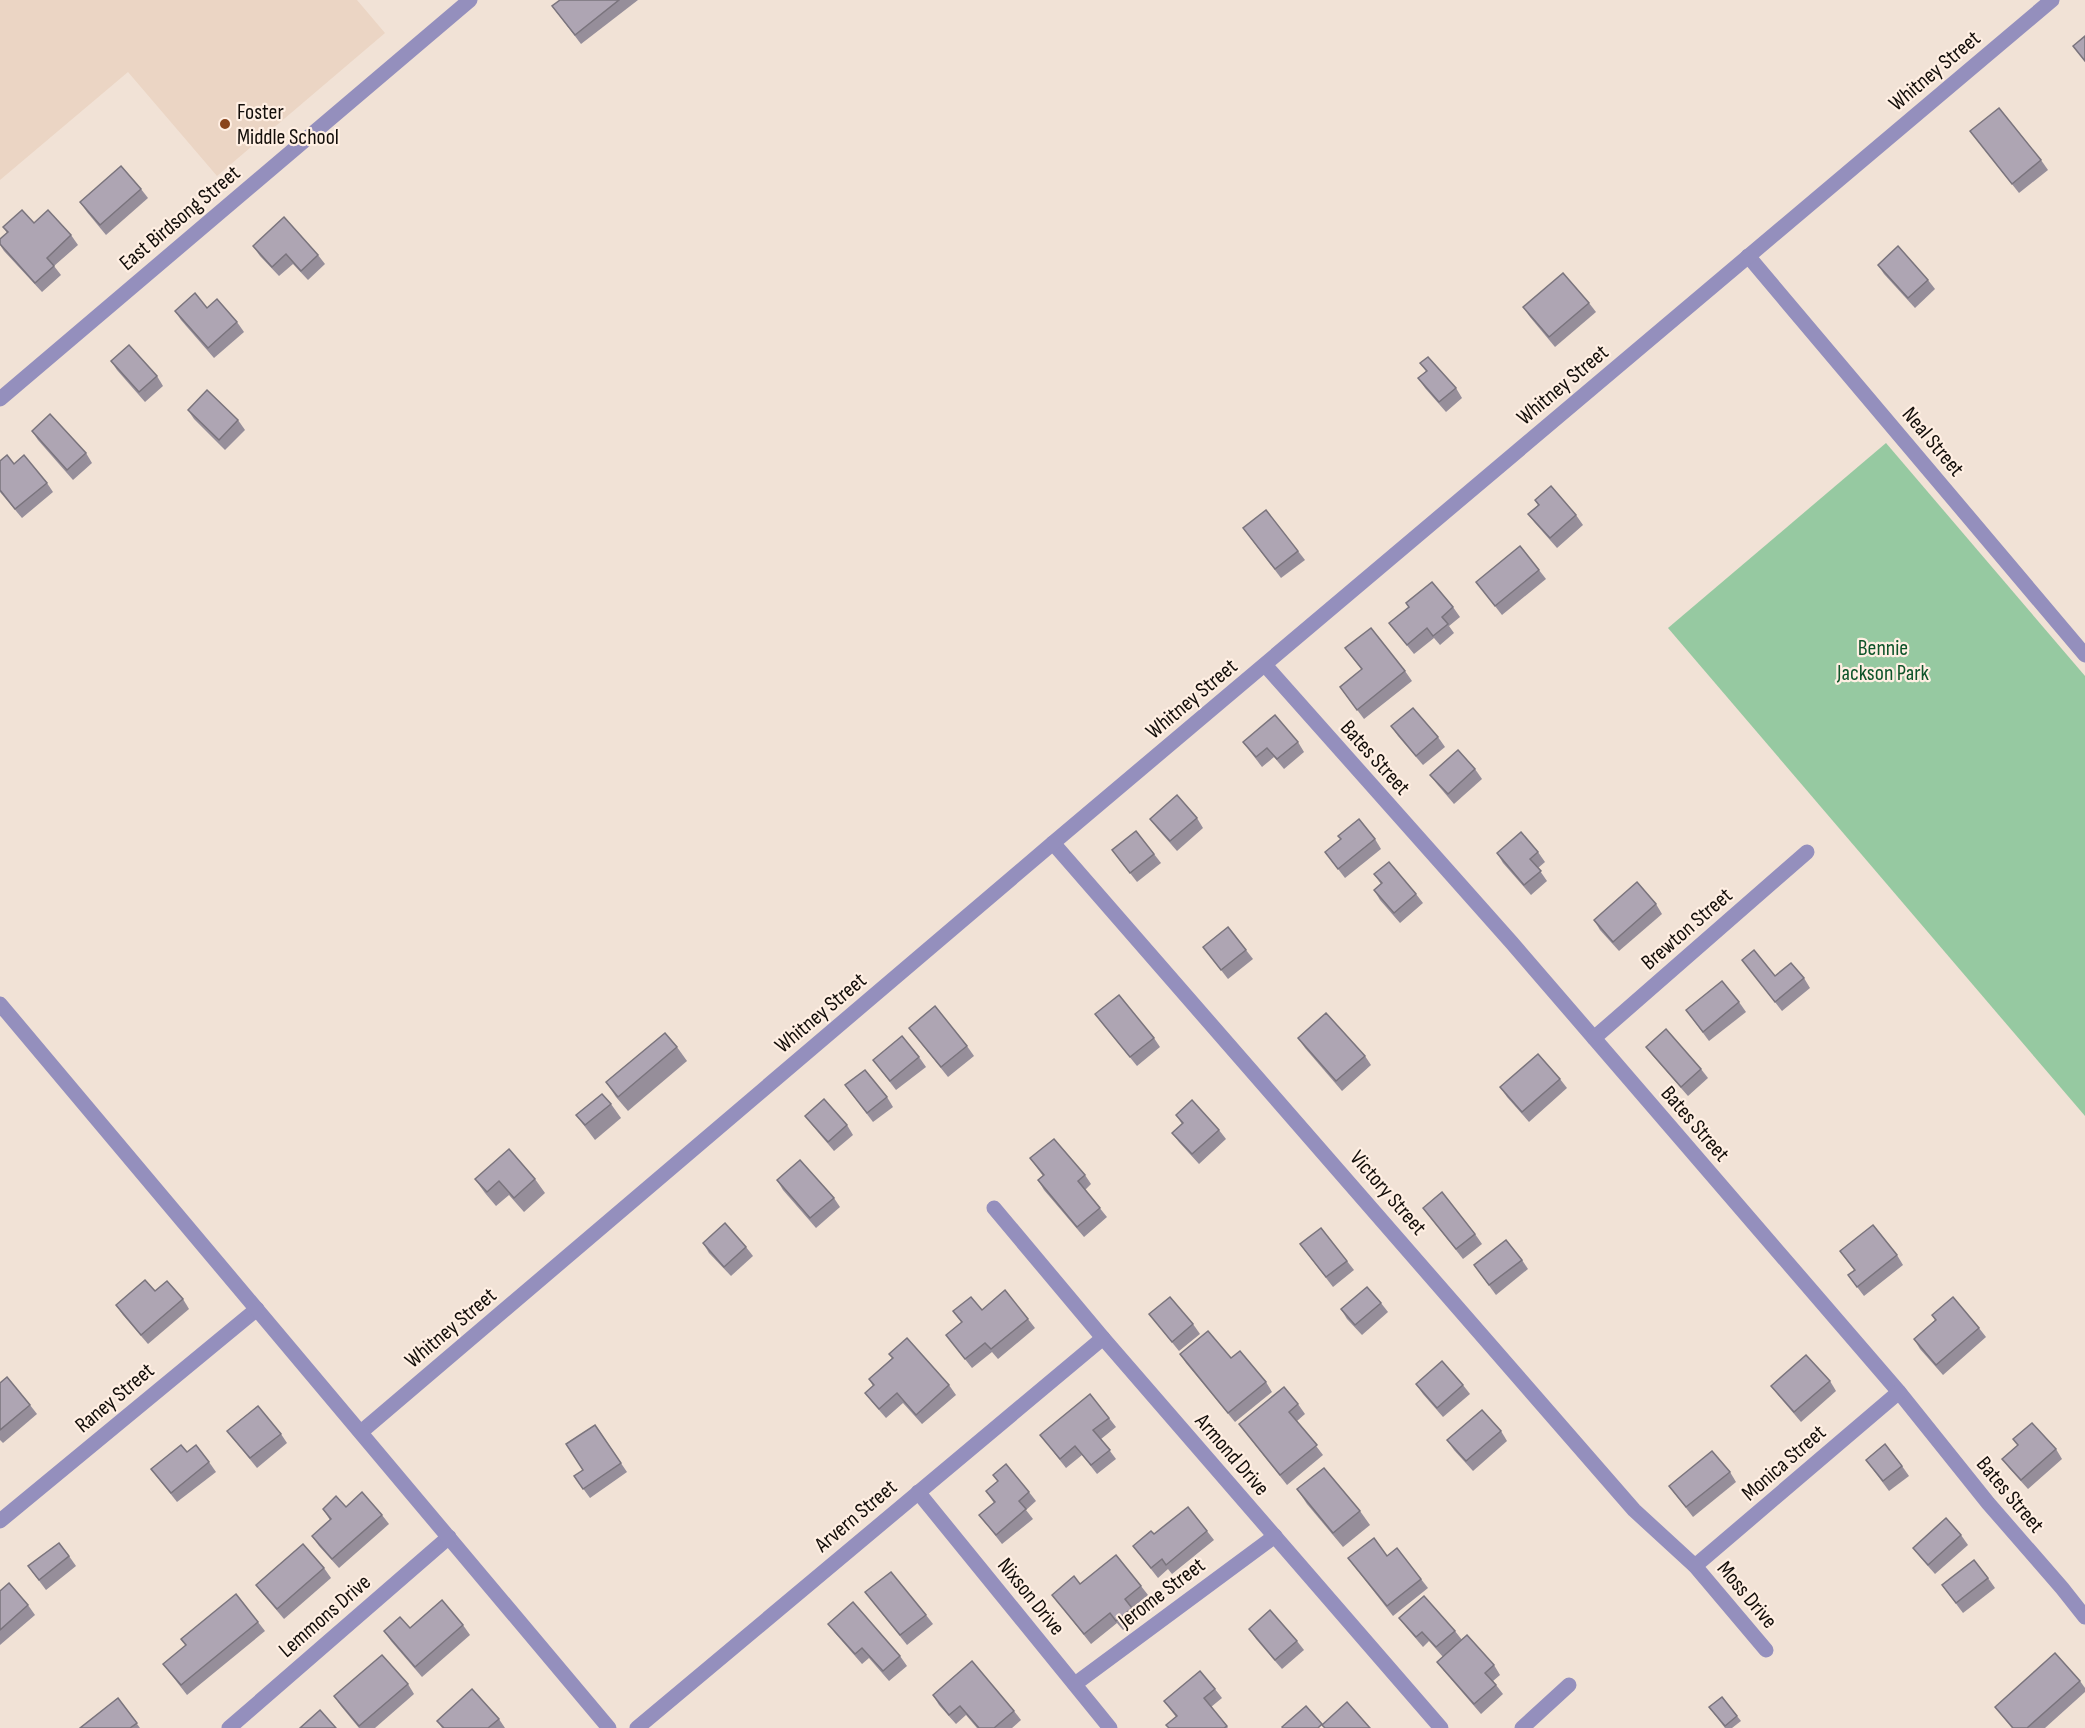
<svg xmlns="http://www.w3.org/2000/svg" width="2085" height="1728" viewBox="0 0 2085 1728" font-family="'Sofia Sans Condensed',sans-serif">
	<rect width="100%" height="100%" fill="#f1e2d6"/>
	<!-- built -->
	<polygon fill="#ebd5c4" points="0,0 357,0 385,33 217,176 128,72 0,180"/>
	<!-- green -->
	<polygon fill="#96c9a1" points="1886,443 2085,676 2085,1116 1668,628"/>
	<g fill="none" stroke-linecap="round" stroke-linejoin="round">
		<!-- minor -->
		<g stroke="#948fbd" stroke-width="15">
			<polyline points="1748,256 2085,655"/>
			<polyline points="1265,665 1512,943 1899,1392 1988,1503 2062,1588 2085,1617"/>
			<polyline points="1053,843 1634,1510 1695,1566 1766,1650"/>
			<polyline points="1594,1038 1807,852"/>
			<polyline points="994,1208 1103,1338 1441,1728"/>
			<polyline points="361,1432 1053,843 2052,0"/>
			<polyline points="918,1492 1110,1728"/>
			<polyline points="0,1521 257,1309"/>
			<polyline points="1695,1566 1899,1392"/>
			<polyline points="1075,1684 1275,1536"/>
			<polyline points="229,1728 449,1537"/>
			<polyline points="637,1728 1103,1338"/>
			<polyline points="1522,1728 1569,1685"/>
		</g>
		<!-- tertiary -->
		<g stroke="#948fbd" stroke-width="15">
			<polyline points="0,399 470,0"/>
			<polyline points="0,1004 609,1728"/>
		</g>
	</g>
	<!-- wall -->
	<g fill="#968e9a">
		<polygon points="560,0 638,0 581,44 552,6"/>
		<polygon points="1970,131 2041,160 2048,170 2019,193"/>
		<polygon points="141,189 148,198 106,235 87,212 80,202"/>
		<polygon points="34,223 71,235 78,245 54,266 61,275 42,292 4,251 0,245 0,239 7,233 3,227"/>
		<polygon points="253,246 318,255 325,264 308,280 293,264 279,276 260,256"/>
		<polygon points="1878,265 1928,280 1935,289 1915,308 1884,274"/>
		<polygon points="1589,303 1596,312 1555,347 1530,317 1523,307"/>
		<polygon points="207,308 237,322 244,332 214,358 181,320 175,311"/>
		<polygon points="111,361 157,376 163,386 145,402 117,370"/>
		<polygon points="1420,363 1456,388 1462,398 1446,412 1425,388 1418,378 1426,371"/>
		<polygon points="188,410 238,420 245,430 225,450 194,419"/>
		<polygon points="32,431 86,453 92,463 73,480 38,440"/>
		<polygon points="0,461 14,464 47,483 53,492 22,518 0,492"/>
		<polygon points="1535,500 1576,515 1583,525 1557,548 1535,523 1528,514 1538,505"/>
		<polygon points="1243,528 1298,551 1305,560 1281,578"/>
		<polygon points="1539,570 1546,579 1502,615 1476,582"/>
		<polygon points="1453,607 1460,617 1449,626 1454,633 1440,645 1434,638 1414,654 1389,623"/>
		<polygon points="1345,648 1405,671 1412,681 1364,719 1340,687 1362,670"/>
		<polygon points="1391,726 1438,737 1445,747 1423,765 1398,736"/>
		<polygon points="1243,742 1298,742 1304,752 1284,769 1274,757 1262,767"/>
		<polygon points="1475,769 1482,779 1454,804 1437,784 1430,775"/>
		<polygon points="1197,818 1203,828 1177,851 1157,828 1150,819"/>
		<polygon points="1375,839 1381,849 1345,878 1325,852"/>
		<polygon points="1112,850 1154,854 1161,863 1137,882"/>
		<polygon points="1538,852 1545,862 1538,868 1547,881 1531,895 1503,863 1497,853"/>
		<polygon points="1374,874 1416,894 1423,903 1400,923 1380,900 1374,890 1381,884"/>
		<polygon points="1656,904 1662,914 1619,951 1600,930 1594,920"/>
		<polygon points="1203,947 1246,950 1253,959 1228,979"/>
		<polygon points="1742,960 1775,976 1804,978 1810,988 1782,1011"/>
		<polygon points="1739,1002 1746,1012 1709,1041 1686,1010"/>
		<polygon points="1095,1014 1154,1038 1160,1047 1137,1066"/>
		<polygon points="909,1028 967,1046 974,1056 948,1077"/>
		<polygon points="1298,1038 1365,1056 1371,1065 1342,1091 1305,1048"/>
		<polygon points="677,1047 687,1061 628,1111 616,1097 606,1082"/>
		<polygon points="1646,1047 1701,1069 1708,1078 1688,1096 1653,1056"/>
		<polygon points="919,1057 926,1067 896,1090 873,1060"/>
		<polygon points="1560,1079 1567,1088 1529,1122 1507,1097 1500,1087"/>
		<polygon points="845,1085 887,1097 893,1107 873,1122"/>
		<polygon points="611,1104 621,1118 595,1140 576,1115"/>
		<polygon points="1176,1115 1219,1130 1226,1139 1199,1164 1179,1142 1172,1133 1182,1124"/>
		<polygon points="805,1116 847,1125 853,1135 834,1151 812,1125"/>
		<polygon points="1030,1158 1085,1175 1091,1184 1085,1190 1107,1217 1084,1237 1044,1190 1038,1180 1043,1176"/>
		<polygon points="475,1179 535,1179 545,1193 524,1212 509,1195 496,1206 485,1193"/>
		<polygon points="777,1180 834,1198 840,1207 816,1228 783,1190"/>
		<polygon points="1423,1208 1475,1234 1482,1244 1463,1259"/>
		<polygon points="703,1243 746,1247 753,1256 731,1276 709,1253"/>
		<polygon points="1300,1244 1347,1261 1354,1270 1333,1287"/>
		<polygon points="1840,1251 1897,1255 1903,1265 1864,1296 1848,1275 1854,1270"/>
		<polygon points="1522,1260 1528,1269 1496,1295 1474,1265"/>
		<polygon points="155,1291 183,1299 189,1309 148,1344 123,1315 116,1305"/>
		<polygon points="1381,1303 1388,1312 1362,1335 1347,1319 1341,1309"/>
		<polygon points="982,1310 1028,1319 1035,1328 998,1359 992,1352 972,1368 946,1335 962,1323 953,1311"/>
		<polygon points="1149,1314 1193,1324 1200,1334 1179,1351"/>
		<polygon points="1932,1315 1979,1328 1986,1337 1943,1375 1920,1349 1914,1339 1935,1320"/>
		<polygon points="889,1354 949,1385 956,1395 922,1424 903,1403 886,1418 872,1402 865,1393 873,1386 869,1379 892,1358"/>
		<polygon points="1180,1354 1266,1382 1272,1392 1235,1422 1186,1363"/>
		<polygon points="1830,1381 1836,1391 1801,1422 1778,1395 1771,1386"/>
		<polygon points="0,1383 30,1405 37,1414 3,1443 0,1440"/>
		<polygon points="1416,1384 1463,1385 1470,1394 1443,1417 1423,1394"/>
		<polygon points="1298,1404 1305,1414 1297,1421 1323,1455 1287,1485 1239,1424"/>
		<polygon points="1109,1418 1116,1427 1101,1439 1116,1459 1097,1474 1082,1455 1066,1468 1040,1435"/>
		<polygon points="595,1425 627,1472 590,1498 574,1476 583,1470"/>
		<polygon points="227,1431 281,1434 287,1443 257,1468"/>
		<polygon points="1501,1431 1507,1441 1473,1471 1454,1450 1447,1440"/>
		<polygon points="2013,1439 2056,1449 2062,1459 2028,1489 2009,1468 2002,1459 2018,1445"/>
		<polygon points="187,1452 209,1462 216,1472 177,1502 151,1469"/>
		<polygon points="1866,1460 1902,1466 1909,1476 1889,1491"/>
		<polygon points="1730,1472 1736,1482 1693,1517 1669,1486"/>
		<polygon points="993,1475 1029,1492 1036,1501 1026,1510 1033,1519 1002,1544 979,1515 994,1503 986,1491 998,1481"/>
		<polygon points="1297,1489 1360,1511 1370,1525 1343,1547 1307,1504"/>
		<polygon points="323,1509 382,1515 389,1524 339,1568 319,1546 312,1536 330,1520"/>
		<polygon points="1207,1531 1214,1540 1172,1574 1168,1569 1158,1578 1133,1546 1154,1534"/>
		<polygon points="1961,1535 1968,1545 1935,1574 1920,1557 1913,1548"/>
		<polygon points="69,1556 76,1566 46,1590 28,1566"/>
		<polygon points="1387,1556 1421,1579 1428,1588 1393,1616 1348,1558"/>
		<polygon points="324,1568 331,1578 284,1619 263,1594 256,1585"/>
		<polygon points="1988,1578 1995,1588 1963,1613 1942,1585"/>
		<polygon points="1080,1584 1141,1586 1148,1595 1132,1608 1139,1617 1123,1630 1117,1623 1091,1644 1052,1595"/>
		<polygon points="0,1591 28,1605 35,1615 0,1645"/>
		<polygon points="865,1592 926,1615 933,1624 907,1645"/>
		<polygon points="1399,1618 1455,1631 1462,1640 1494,1665 1500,1675 1493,1681 1503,1694 1481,1714 1444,1671 1437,1662 1443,1657 1429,1641 1423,1647 1406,1627"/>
		<polygon points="258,1622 265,1631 187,1695 163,1664 186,1646 181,1639"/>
		<polygon points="828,1624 900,1656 907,1666 889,1681 869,1658 862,1664 835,1633"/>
		<polygon points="463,1625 470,1635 422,1677 391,1641 384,1631 410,1628"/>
		<polygon points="1249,1629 1297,1641 1304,1650 1282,1669 1256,1639"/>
		<polygon points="2080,1681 2085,1688 2085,1692 2045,1728 2012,1728 1995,1707"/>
		<polygon points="408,1684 414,1694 375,1728 359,1728 341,1706 334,1696"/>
		<polygon points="1215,1689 1222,1698 1211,1707 1228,1728 1169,1728 1176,1717 1164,1701"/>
		<polygon points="933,1695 1014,1711 1021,1720 1012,1728 977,1728 966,1715 956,1724 939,1705"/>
		<polygon points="1722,1697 1741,1721 1732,1728 1725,1728 1709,1707"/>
		<polygon points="118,1698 140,1728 80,1728"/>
		<polygon points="499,1719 505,1728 442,1728 437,1721"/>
	</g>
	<!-- building -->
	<g fill="#aea5b3" stroke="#7a747d" stroke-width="1.5">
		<polygon points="560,0 619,0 575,35 552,6"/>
		<polygon points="2085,36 2085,61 2073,46"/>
		<polygon points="1999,108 2041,160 2012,184 1970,131"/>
		<polygon points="121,166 141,189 100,225 80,202"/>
		<polygon points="22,210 34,223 48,210 71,235 47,258 54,266 35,283 0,244 0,239 8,232 3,227"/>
		<polygon points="284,217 318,255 301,271 286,254 272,267 253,246"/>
		<polygon points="1898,246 1928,280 1908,298 1878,265"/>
		<polygon points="1563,273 1589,303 1549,337 1523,307"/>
		<polygon points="195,293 207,308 217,299 237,322 208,348 175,311"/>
		<polygon points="129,345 157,376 139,392 111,361"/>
		<polygon points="1428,357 1456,388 1439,402 1418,378 1427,371 1420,363"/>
		<polygon points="207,390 238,420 219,440 188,410"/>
		<polygon points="50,414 86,453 67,470 32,431"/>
		<polygon points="7,455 14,464 24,455 47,483 15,509 0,490 0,461"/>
		<polygon points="1551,486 1576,515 1550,538 1528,514 1539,505 1535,500"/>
		<polygon points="1266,510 1298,551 1275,569 1243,528"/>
		<polygon points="1520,546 1539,570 1495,606 1476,582"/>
		<polygon points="1432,582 1453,607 1442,617 1448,624 1433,636 1427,628 1407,645 1389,623 1409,607 1406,603"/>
		<polygon points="1371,628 1405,671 1357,710 1340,687 1362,669 1345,648"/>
		<polygon points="1413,708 1438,737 1416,756 1391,726"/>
		<polygon points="1275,715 1298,742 1277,759 1267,748 1256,757 1243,742"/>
		<polygon points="1458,750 1475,769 1448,794 1430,775"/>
		<polygon points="1177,795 1197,818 1170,841 1150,819"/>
		<polygon points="1359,819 1375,839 1338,869 1325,852 1341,839 1338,836"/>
		<polygon points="1136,831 1154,854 1130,873 1112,850"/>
		<polygon points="1521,832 1538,852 1530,859 1541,871 1524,885 1497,853"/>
		<polygon points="1389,862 1416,894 1394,913 1374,890 1382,883 1374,874"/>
		<polygon points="1637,882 1656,904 1613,942 1594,920"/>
		<polygon points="1228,927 1246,950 1221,970 1203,947"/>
		<polygon points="1754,950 1775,976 1791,963 1804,978 1775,1002 1742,960"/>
		<polygon points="1722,981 1739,1002 1703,1032 1686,1010"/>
		<polygon points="1119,995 1154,1038 1130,1057 1095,1014"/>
		<polygon points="935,1006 967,1046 941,1067 909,1028"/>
		<polygon points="1326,1013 1365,1056 1336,1081 1298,1038"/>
		<polygon points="1666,1029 1701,1069 1681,1087 1646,1047"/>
		<polygon points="665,1033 677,1047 618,1097 606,1082"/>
		<polygon points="902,1036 919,1057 890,1081 873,1060"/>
		<polygon points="1538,1054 1560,1079 1522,1112 1500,1087"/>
		<polygon points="865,1070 887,1097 867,1113 845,1085"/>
		<polygon points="602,1094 611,1104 585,1125 576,1115"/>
		<polygon points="824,1099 847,1125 828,1142 805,1116"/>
		<polygon points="1192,1100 1219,1130 1192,1154 1172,1133 1183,1123 1176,1115"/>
		<polygon points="1054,1139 1085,1175 1078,1181 1100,1208 1077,1227 1038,1180 1044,1175 1030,1158"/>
		<polygon points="509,1149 535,1179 514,1198 499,1181 487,1192 475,1179"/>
		<polygon points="800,1160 834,1198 810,1218 777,1180"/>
		<polygon points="1442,1192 1475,1234 1456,1249 1423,1208"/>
		<polygon points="725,1223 746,1247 724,1267 703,1243"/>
		<polygon points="1873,1225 1897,1255 1857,1287 1848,1275 1855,1270 1840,1251"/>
		<polygon points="1321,1228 1347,1261 1326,1277 1300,1244"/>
		<polygon points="1506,1240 1522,1260 1489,1285 1474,1265"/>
		<polygon points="145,1280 155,1291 167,1281 183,1299 141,1335 116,1305"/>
		<polygon points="1367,1287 1381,1303 1355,1325 1341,1309"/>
		<polygon points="1005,1290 1028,1319 991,1349 985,1343 965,1359 946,1335 962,1322 953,1311 971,1297 982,1310"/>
		<polygon points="1170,1297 1193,1324 1172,1342 1149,1314"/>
		<polygon points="1953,1297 1979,1328 1936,1365 1914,1339 1936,1320 1932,1315"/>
		<polygon points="1208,1331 1231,1358 1240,1351 1266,1382 1228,1413 1180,1354"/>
		<polygon points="907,1338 949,1385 916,1415 897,1393 879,1409 865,1393 874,1385 869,1379 893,1358 889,1354"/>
		<polygon points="1806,1355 1830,1381 1794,1412 1771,1386"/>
		<polygon points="1442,1361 1463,1385 1437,1408 1416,1384"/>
		<polygon points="7,1377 30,1405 0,1430 0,1383"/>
		<polygon points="1284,1387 1298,1404 1289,1412 1317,1445 1280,1475 1239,1424"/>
		<polygon points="1090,1394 1109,1418 1093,1430 1110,1450 1091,1465 1075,1446 1060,1459 1040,1435"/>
		<polygon points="258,1406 281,1434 250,1458 227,1431"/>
		<polygon points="1482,1410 1501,1431 1466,1461 1447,1440"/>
		<polygon points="2032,1423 2056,1449 2021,1480 2002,1459 2018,1445 2013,1439"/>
		<polygon points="595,1425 621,1463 583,1489 574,1476 583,1470 566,1444"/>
		<polygon points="1885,1444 1902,1466 1883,1481 1866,1460"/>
		<polygon points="181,1445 187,1452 196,1445 209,1462 171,1493 151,1469"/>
		<polygon points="1712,1451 1730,1472 1686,1507 1669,1486"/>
		<polygon points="1006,1464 1029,1492 1019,1501 1026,1509 996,1535 979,1515 995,1502 986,1491 998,1481 993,1475"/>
		<polygon points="1324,1468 1360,1511 1333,1533 1297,1489"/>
		<polygon points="362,1492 382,1515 332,1559 312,1536 331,1519 323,1509 336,1496 346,1507"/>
		<polygon points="1188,1507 1207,1531 1166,1565 1162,1559 1151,1568 1133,1546 1151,1531 1154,1534"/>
		<polygon points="1946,1518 1961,1535 1928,1565 1913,1548"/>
		<polygon points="1374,1538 1387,1556 1397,1548 1421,1579 1387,1606 1348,1558"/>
		<polygon points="59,1543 69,1556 39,1580 28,1566"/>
		<polygon points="303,1544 324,1568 277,1609 256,1585"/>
		<polygon points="1116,1555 1141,1586 1125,1599 1132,1608 1116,1621 1110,1613 1084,1634 1052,1595 1074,1576 1080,1584"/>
		<polygon points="1974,1560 1988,1578 1956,1603 1942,1585"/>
		<polygon points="891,1572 926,1615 900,1635 865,1592"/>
		<polygon points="9,1583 28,1605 0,1630 0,1591"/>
		<polygon points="236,1594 258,1622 181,1685 163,1664 186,1645 181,1639"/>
		<polygon points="1424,1596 1455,1631 1436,1647 1422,1632 1416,1637 1399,1618"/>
		<polygon points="442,1600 463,1625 415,1667 384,1631 400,1617 410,1628"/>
		<polygon points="853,1602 900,1656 883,1671 862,1648 855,1654 828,1624"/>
		<polygon points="1270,1610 1297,1641 1275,1660 1249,1629"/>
		<polygon points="1467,1635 1494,1665 1485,1673 1496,1685 1474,1704 1437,1662"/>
		<polygon points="2055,1653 2080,1681 2027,1728 2013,1728 1995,1707"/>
		<polygon points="382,1655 408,1684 359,1726 334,1696"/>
		<polygon points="972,1661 1014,1711 994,1728 979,1728 960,1706 949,1715 933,1695"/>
		<polygon points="1200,1671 1215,1689 1204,1698 1227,1726 1224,1728 1169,1728 1166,1725 1177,1716 1164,1701"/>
		<polygon points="472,1689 499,1719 488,1728 444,1728 437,1721"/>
		<polygon points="1722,1697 1737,1716 1725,1726 1709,1707"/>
		<polygon points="118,1698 137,1723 130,1728 80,1728"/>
		<polygon points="1347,1702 1370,1728 1325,1728 1322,1725"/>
		<polygon points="1306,1706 1322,1724 1318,1728 1283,1728 1282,1727"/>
		<polygon points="320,1710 336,1728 300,1728"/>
	</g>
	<!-- markers -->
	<circle fill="#8a451c" stroke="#ffefe3" stroke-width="2" cx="225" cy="124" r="6"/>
	<g text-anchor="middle" stroke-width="4.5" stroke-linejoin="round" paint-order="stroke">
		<!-- street labels -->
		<g font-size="22" fill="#130e0a" stroke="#ffefe3">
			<text transform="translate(1934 70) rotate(-40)" y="8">Whitney Street</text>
			<text transform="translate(179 217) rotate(-40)" y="8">East Birdsong Street</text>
			<text transform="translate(1562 384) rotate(-40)" y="8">Whitney Street</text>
			<text transform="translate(1934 441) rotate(50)" y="8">Neal Street</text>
			<text transform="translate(1191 698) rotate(-40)" y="8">Whitney Street</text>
			<text transform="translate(1376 757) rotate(48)" y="8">Bates Street</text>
			<text transform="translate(1686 928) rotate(-41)" y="8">Brewton Street</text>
			<text transform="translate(820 1012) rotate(-40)" y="8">Whitney Street</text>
			<text transform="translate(1696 1123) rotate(49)" y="8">Bates Street</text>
			<text transform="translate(1389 1192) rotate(49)" y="8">Victory Street</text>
			<text transform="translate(450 1327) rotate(-40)" y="8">Whitney Street</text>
			<text transform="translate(114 1397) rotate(-40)" y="8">Raney Street</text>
			<text transform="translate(1233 1454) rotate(49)" y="8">Armond Drive</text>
			<text transform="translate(1783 1462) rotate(-41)" y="8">Monica Street</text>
			<text transform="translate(2011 1494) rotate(50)" y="8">Bates Street</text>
			<text transform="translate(855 1515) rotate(-40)" y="8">Arvern Street</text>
			<text transform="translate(1161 1592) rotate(-37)" y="8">Jerome Street</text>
			<text transform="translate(1748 1594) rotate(50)" y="8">Moss Drive</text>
			<text transform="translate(1032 1596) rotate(51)" y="8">Nixson Drive</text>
			<text transform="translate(324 1615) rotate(-41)" y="8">Lemmons Drive</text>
		</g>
		<!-- poi labels -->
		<g font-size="22" fill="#130e0a" stroke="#ffefe3" text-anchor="start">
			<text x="237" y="119">Foster<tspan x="237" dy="25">Middle School</tspan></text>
		</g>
		<!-- park labels -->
		<g font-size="22" fill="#0d5429" stroke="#ffefe3">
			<text x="1883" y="655">Bennie<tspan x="1883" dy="25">Jackson Park</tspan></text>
		</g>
	</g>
</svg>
